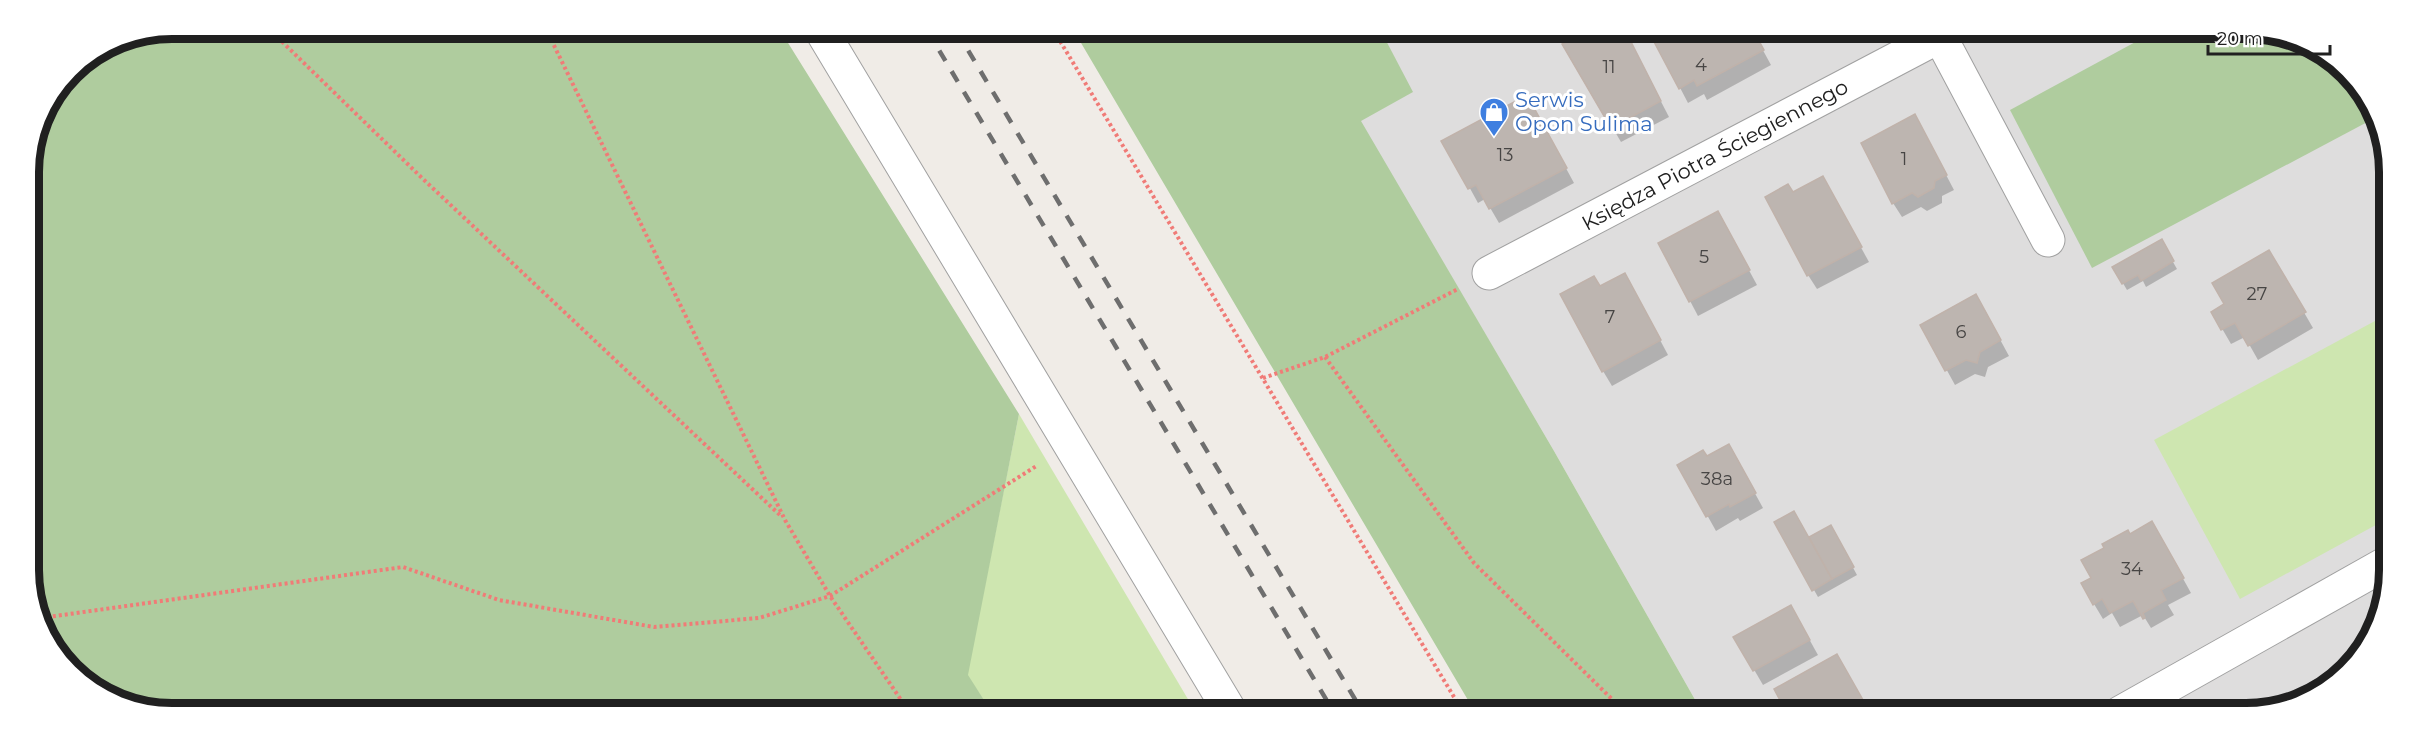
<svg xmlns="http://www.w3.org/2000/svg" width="2418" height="742" viewBox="0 0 2418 742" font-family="Montserrat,sans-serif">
	<rect width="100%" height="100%" fill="#f0ece7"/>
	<!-- residential -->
	<polygon fill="#dedddd" points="1381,31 2283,33 2348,71 2387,144 2385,607 2366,650 2334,684 2255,713 1702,712 1554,451 1360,121 1412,92"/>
	<!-- grass -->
	<g fill="#cee6b0">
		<polygon points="2386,315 2385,520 2240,599 2154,440"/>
		<polygon points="1019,414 1195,711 991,711 967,675"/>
	</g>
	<!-- forest -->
	<g fill="#afcc9e">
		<polygon points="172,29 780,30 1019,414 968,675 991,711 135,709 64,665 31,598 29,163 40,117 71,70 117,39"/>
		<polygon points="1074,31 1381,31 1413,92 1361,121 1554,451 1702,712 1475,712"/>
		<polygon points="2152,33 2283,33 2348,71 2373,119 2092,268 2010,110"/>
	</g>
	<!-- shadow -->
	<g fill="#0003">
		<polygon points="1588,32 1625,32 1669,117 1621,142 1564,45"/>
		<polygon points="1661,32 1753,32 1771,65 1707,100 1704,94 1688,103 1653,36"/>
		<polygon points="1535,111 1574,183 1499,223 1485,199 1478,203 1444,141"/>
		<polygon points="1923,131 1954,190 1942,196 1942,203 1927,211 1921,207 1902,217 1893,203"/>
		<polygon points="1831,193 1869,262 1817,289 1808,275 1792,194"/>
		<polygon points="1726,228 1757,285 1698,316 1660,244"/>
		<polygon points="2161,241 2177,269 2146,287 2143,281 2127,290 2114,268"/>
		<polygon points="2269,252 2313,328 2258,360 2245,337 2231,344 2213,313 2226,305"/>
		<polygon points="1599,288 1633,289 1668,355 1612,386 1603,371"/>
		<polygon points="1984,310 2009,356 1988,367 1985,377 1975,374 1955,385 1922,325"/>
		<polygon points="1729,446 1763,508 1740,521 1738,518 1716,531 1679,465 1706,458"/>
		<polygon points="1776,523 1808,539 1831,527 1857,575 1818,597"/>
		<polygon points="2129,535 2160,537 2191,593 2168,605 2174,615 2151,628 2143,615 2120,627 2112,613 2103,619 2094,604 2093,578"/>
		<polygon points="1799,621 1818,655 1763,685 1735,637"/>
		<polygon points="1837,656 1868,712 1775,712 1773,708 1783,702"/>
	</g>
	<!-- building -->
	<g fill="#bdb5b0" stroke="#c0b2aa" stroke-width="1.5">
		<polygon points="1585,32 1626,32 1661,101 1611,128 1562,44"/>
		<polygon points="1658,32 1754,32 1764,50 1697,86 1694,80 1679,89 1651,36"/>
		<polygon points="1527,95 1567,168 1489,209 1476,185 1468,189 1441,141"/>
		<polygon points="1915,114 1947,175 1935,181 1934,188 1918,197 1912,193 1892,204 1861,143"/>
		<polygon points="1823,176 1862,247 1807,276 1765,197 1788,184 1793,192"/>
		<polygon points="1718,211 1750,270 1689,302 1658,243"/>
		<polygon points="2162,239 2174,261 2141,281 2138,275 2122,284 2112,267"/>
		<polygon points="2269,250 2306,312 2248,346 2235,323 2221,330 2211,312 2224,304 2212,283"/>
		<polygon points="1625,273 1661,340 1602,372 1560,294 1594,276 1600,286"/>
		<polygon points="1976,294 2001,340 1980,352 1977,363 1966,360 1945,371 1920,325"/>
		<polygon points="1729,444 1756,493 1730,507 1729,504 1706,517 1677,465 1703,450 1707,456"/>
		<polygon points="1794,511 1832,579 1812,591 1774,522"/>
		<polygon points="2152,521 2184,578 2161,590 2166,600 2143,613 2145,618 2143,619 2133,601 2110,613 2102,599 2093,605 2081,583 2091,578 2081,560 2104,548 2102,544 2128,530 2130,534"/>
		<polygon points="1831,525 1854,567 1832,579 1809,537"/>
		<polygon points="1791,605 1810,640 1753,671 1733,637"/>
		<polygon points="1837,654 1863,700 1841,712 1774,712 1771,707 1781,702 1774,689"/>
	</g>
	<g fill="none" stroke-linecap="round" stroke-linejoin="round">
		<!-- minor casing -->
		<g stroke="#a1a1a1" stroke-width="35">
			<g id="minor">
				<polyline points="821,30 1230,711"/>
				<polyline points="1938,33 2048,240"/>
				<polyline points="1489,273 1940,36"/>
				<polyline points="2120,713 2385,564"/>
			</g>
		</g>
		<!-- path -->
		<g stroke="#f07b77" stroke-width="4" stroke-dasharray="3 3" stroke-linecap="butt">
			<polyline points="269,29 422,178 782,517"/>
			<polyline points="546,29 785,520 830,596 908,710"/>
			<polyline points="1054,31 1463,712"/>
			<polyline points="1325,357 1474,563 1625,712"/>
			<polyline points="1263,378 1325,357 1458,289"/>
			<polyline points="41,618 403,567 499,600 654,627 759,618 830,596 1038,465"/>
		</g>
		<!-- minor -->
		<use href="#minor" stroke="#fff" stroke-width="33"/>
		<!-- rail -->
		<g stroke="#6e6e6e" stroke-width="4.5" stroke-dasharray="12 12" stroke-linecap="butt">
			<polyline points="927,30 1333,711"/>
			<polyline points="956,30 1362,711"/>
		</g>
	</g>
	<!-- icons -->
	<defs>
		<g id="shop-pin" transform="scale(1.5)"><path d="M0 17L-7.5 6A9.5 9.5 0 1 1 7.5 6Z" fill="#3f7fe0" stroke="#fff"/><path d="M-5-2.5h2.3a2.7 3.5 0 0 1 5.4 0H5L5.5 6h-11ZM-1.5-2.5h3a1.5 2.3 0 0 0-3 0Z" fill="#fff"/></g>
	</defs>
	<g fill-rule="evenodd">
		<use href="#shop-pin" x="1494" y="112"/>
	</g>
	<g text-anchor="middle" stroke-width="6" stroke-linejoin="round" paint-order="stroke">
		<!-- number labels -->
		<g font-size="18" fill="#474544">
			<text x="1701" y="71">4</text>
			<text x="1609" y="73">11</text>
			<text x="1505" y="161">13</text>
			<text x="1904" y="165">1</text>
			<text x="1704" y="263">5</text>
			<text x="2257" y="300">27</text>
			<text x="1610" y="323">7</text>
			<text x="1961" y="338">6</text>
			<text x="1717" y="485">38a</text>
			<text x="2132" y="575">34</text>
		</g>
		<!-- shop labels -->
		<g font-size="21" fill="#366cbe" stroke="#fff" text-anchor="start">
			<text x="1515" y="107">Serwis<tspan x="1515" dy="24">Opon Sulima</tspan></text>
		</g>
		<!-- street labels -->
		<g font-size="21" fill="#202020" stroke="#fff">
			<text transform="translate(1715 155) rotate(-28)" y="7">Księdza Piotra Ściegiennego</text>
		</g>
	</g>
	<!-- crop -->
	<path d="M0 0H2418V742H0ZM172 39H2246A133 133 0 0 1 2379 172V570A133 133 0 0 1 2246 703H172A133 133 0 0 1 39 570V172A133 133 0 0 1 172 39Z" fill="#fff" fill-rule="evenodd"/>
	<path fill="none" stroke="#202020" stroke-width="8" d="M172 39H2246A133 133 0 0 1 2379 172V570A133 133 0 0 1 2246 703H172A133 133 0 0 1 39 570V172A133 133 0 0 1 172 39Z"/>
	<!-- scale -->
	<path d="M2208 45v9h122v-9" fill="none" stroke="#202020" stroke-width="3"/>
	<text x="2217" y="45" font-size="18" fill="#202020" stroke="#ffffff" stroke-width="4.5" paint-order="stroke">20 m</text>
</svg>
